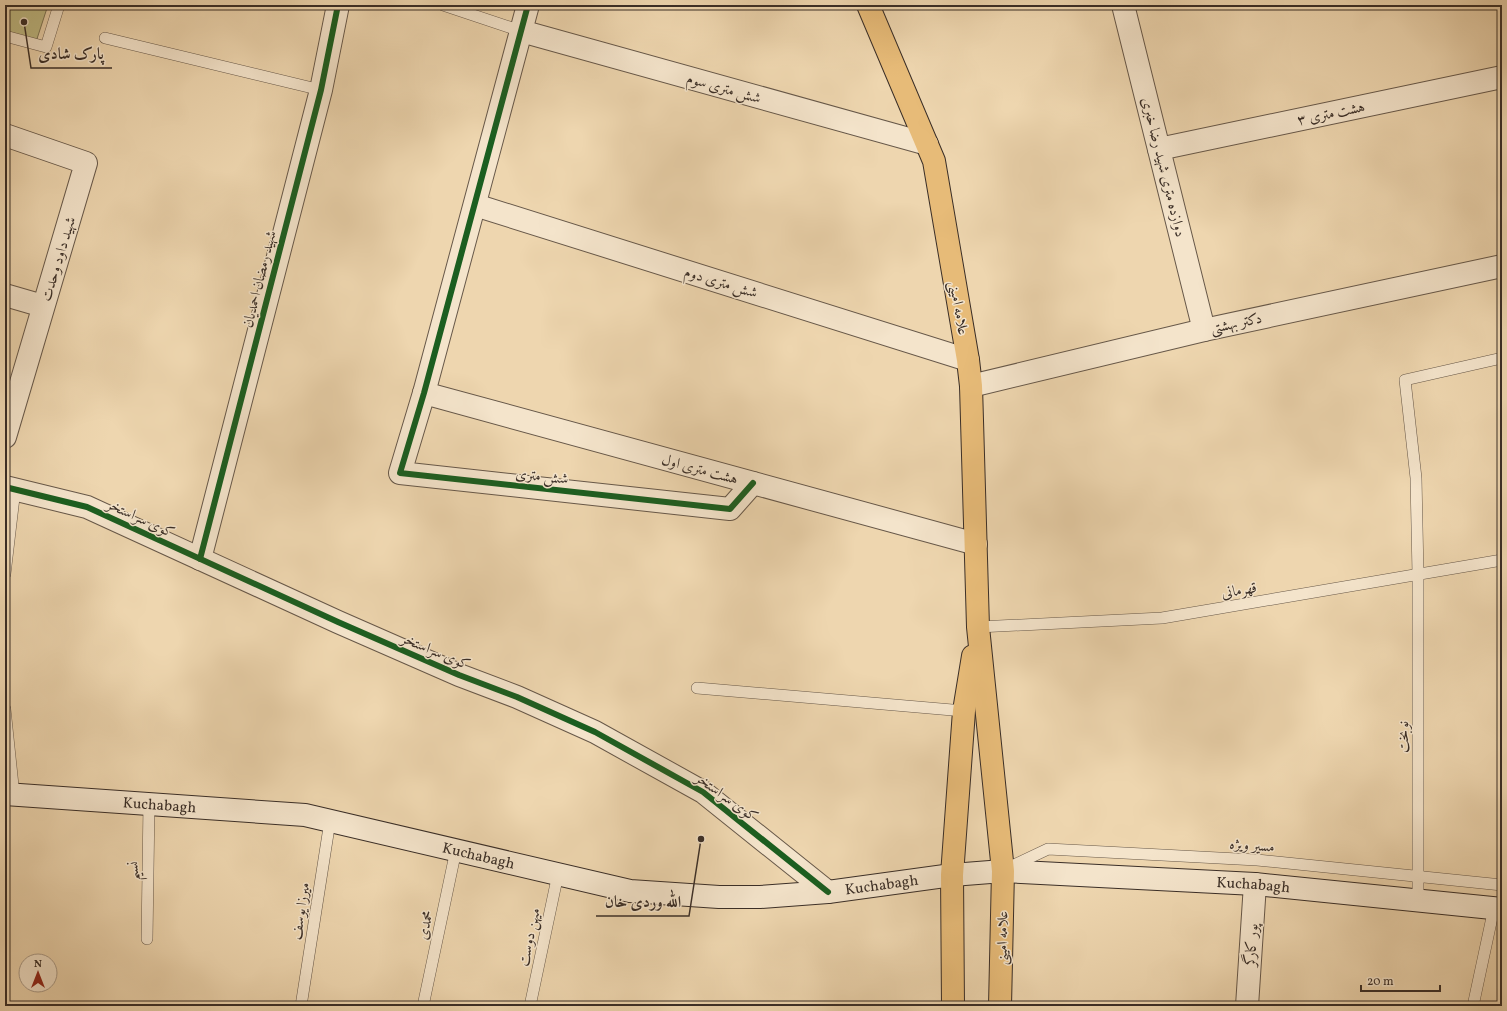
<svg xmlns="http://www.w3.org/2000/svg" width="1507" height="1011" viewBox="0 0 1507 1011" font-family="Vollkorn,Amiri,serif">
	<rect width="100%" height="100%" fill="#eed6af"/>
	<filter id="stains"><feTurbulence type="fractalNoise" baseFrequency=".005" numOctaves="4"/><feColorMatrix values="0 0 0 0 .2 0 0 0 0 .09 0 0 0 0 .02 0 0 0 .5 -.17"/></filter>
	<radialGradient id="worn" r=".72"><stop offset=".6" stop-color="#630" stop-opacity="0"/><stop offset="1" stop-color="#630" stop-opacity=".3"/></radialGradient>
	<!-- green -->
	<polygon fill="#c0bc85" stroke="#7d7556" points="5,5 48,5 34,48 5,40"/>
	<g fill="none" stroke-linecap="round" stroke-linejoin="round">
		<!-- service casing -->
		<g stroke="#675849" stroke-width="12">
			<g id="service">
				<polyline points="443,5 521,31"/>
				<polyline points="5,36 46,47 59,5"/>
				<polyline points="105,38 321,90"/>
				<polyline points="5,574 15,489"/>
				<polyline points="978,627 1162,618 1502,560"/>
				<polyline points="697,688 964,711"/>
				<polyline points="5,709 14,795"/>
				<polyline points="1010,867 1048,849 1257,860 1502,885"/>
				<polyline points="1418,900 1418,574 1416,478 1405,380 1502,358"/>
				<polyline points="147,939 149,804"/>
				<polyline points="301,1006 330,821"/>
				<polyline points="423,1006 456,850"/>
				<polyline points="530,1006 558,874"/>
				<polyline points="1473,1006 1494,908"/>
			</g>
		</g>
		<!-- minor casing -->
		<g stroke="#675849" stroke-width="24">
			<g id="minor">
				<polyline points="528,5 424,393 400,473 730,509 753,483"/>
				<polyline points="1123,5 1204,330"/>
				<polyline points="521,31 927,144"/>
				<polyline points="5,135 86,163 5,437"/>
				<polyline points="1159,149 1502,77"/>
				<polyline points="475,205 968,360"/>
				<polyline points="5,295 43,306"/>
				<polyline points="424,393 976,544"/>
				<polyline points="5,487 87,507 338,622 459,675 517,697 595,732 703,792 828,892"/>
				<polyline points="200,559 321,90 338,5"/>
				<polyline points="1247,1006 1255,884"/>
			</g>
		</g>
		<!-- tertiary casing -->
		<g stroke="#675849" stroke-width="24">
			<polyline id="tertiary" points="971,386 1204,330 1502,266"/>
		</g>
		<!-- secondary casing -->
		<g stroke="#3a2e27" stroke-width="24">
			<g id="secondary">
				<path id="s1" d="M5,794L305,815L630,891L719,897H760L828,892L952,875L1003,871L1255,884L1502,909"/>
			</g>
		</g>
		<!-- primary casing -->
		<g stroke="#3a2e27" stroke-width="24">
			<g id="primary">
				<polyline points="868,5 934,161 968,360 971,386 978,627 1003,871 1000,1006"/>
				<polyline points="953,1006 952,875 964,711 973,656"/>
			</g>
		</g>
		<!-- service -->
		<use href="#service" stroke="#f4e4cb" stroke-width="11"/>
		<!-- minor -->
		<use href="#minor" stroke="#f4e4cb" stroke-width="22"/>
		<!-- tertiary -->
		<use href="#tertiary" stroke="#f4e4cb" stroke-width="22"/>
		<!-- secondary -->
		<use href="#secondary" stroke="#f4e4cb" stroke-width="22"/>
		<!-- primary -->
		<use href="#primary" stroke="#e7bb78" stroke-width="22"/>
		<!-- cycleway casing -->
		<g stroke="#f4e4cb" stroke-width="8">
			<g id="cycleway">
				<polyline points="528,5 424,393 400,473 730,509 753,483"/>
				<polyline points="5,487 87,507 338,622 459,675 517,697 595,732 703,792 828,892"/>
				<polyline points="200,559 321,90 338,5"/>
			</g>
		</g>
		<!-- cycleway -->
		<use href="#cycleway" stroke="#1b5e20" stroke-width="6"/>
	</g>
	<g text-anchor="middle" stroke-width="3" stroke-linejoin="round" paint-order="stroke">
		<!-- street labels -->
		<g font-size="15" fill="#3a2e27" stroke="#f4e4cb">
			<text transform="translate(724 88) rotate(16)" y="5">شش متری سوم</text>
			<text transform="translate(1331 113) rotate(-12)" y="5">هشت متری ۳</text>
			<text transform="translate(1164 167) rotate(76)" y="5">دوازده متری شهید رضا خبری</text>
			<text transform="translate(58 259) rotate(-73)" y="5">شهید داود وحدت</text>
			<text transform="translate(259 279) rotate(-76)" y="5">شهید رمضان احمدیان</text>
			<text transform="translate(721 282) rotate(17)" y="5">شش متری دوم</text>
			<text transform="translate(959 308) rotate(80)" y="5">علامه امینی</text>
			<text transform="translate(1236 323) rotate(-12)" y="5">دکتر بهشتی</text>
			<text transform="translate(700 469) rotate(15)" y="5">هشت متری اول</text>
			<text transform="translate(542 476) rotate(6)" y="5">شش متری</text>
			<text transform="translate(141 518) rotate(25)" y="5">کوی سراستخر</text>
			<text transform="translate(1239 590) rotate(-10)" y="5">قهرمانی</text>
			<text transform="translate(436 651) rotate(23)" y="5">کوی سراستخر</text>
			<text transform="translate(1403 737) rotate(-90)" y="5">نوبخت</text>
			<text transform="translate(727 797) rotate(36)" y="5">کوی سراستخر</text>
			<text dy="5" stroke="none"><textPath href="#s1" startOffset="155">Kuchabagh</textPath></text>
			<text transform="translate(1252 845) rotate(4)" y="5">مسیر ویژه</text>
			<text dy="5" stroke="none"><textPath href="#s1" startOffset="479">Kuchabagh</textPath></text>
			<text transform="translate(133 871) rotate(-89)" y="5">نسیم</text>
			<text dy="5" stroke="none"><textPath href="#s1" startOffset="887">Kuchabagh</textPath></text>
			<text dy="5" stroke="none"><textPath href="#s1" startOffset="1260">Kuchabagh</textPath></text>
			<text transform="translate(300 911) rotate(-81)" y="5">میرزا یوسف</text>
			<text transform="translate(425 925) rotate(-78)" y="5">محمدی</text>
			<text transform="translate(529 937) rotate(-78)" y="5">میهن دوست</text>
			<text transform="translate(1002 938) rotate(-89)" y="5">علامه امینی</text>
			<text transform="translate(1251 945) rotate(-86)" y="5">پور کارگر</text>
		</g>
	</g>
	<!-- callouts -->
	<path fill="none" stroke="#3a2e27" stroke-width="1.5" d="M24 22L31 68H112M701 839L689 916H596"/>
	<g fill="#3a2e27" stroke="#f4e4cb" stroke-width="1.5">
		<circle cx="24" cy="22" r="4"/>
		<circle cx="701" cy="839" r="4"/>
	</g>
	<g font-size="16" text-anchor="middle" font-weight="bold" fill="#3a2e27" stroke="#f4e4cb" stroke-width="3" stroke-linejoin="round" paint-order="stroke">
		<text x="71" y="59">پارک شادی</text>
		<text x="643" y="907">الله وردی خان</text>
	</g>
	<!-- margin -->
	<rect width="1507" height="1011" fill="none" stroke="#eed6af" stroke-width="20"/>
	<rect x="6" y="6" width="1495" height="999" fill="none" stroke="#3a2e27" stroke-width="2"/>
	<rect x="10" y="10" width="1487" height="991" fill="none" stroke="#3a2e27"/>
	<!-- north arrow -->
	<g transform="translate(38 973)"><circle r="19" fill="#f4e4cb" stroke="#aa9b89"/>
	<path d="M0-3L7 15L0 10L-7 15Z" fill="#8f2418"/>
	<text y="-6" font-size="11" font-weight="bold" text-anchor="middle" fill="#3a2e27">N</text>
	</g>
	<!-- scale -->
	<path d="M1361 985v6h79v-6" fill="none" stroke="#3a2e27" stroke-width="2"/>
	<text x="1367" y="985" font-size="12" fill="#3a2e27" stroke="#f4e4cb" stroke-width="3" paint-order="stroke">20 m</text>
	<rect width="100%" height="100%" filter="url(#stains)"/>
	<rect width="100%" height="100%" fill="url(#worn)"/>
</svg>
